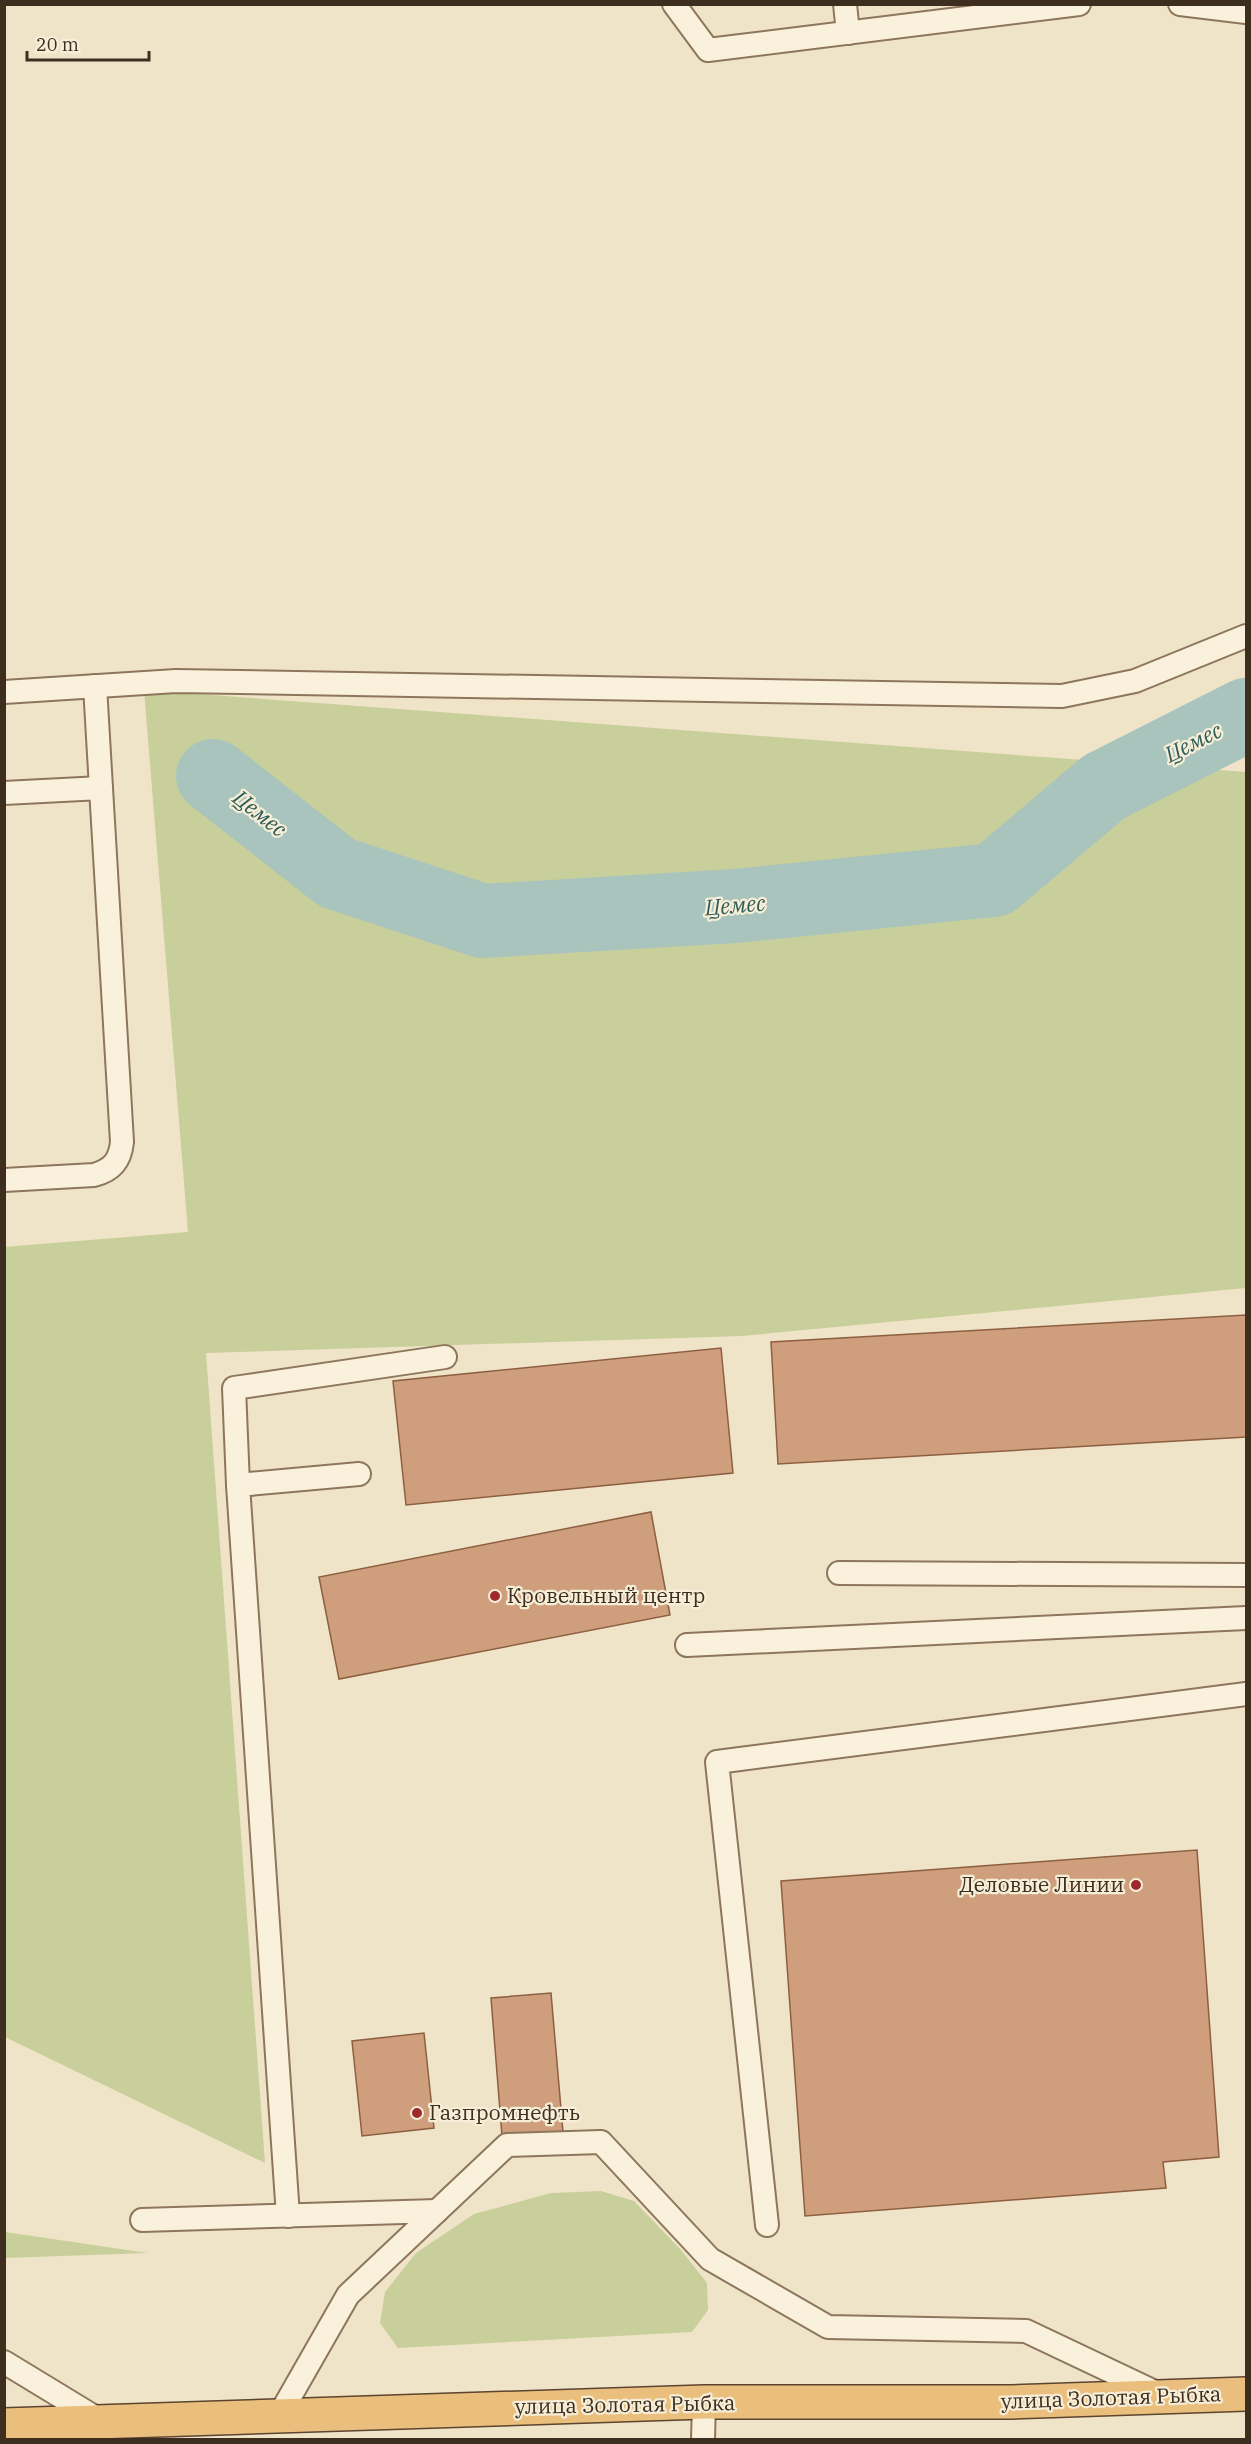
<svg xmlns="http://www.w3.org/2000/svg" width="1251" height="2444" viewBox="0 0 1251 2444" font-family="'IBM Plex Serif',serif">
	<rect width="100%" height="100%" fill="#f0e4c8"/>
	<!-- green -->
	<g fill="#c9cf9b">
		<polygon points="144,690 1246,772 1246,1288 742,1336 206,1353 265,2163 5,2037 4,1247 188,1232"/>
		<polygon points="601,2191 634,2201 681,2250 707,2283 708,2310 692,2332 398,2348 380,2323 385,2292 416,2253 474,2214 551,2193"/>
		<polygon points="5,2232 148,2253 5,2258"/>
	</g>
	<g fill="none" stroke-linecap="round" stroke-linejoin="round">
		<!-- river -->
		<polyline stroke="#a9c4bc" stroke-width="74" points="213,776 337,873 483,921 735,906 994,880 1104,787 1246,715"/>
	</g>
	<!-- building -->
	<g fill="#cf9f7d" stroke="#8d5f41" stroke-width="1.5">
		<polygon points="1246,1315 1246,1437 778,1464 771,1342"/>
		<polygon points="721,1348 733,1473 406,1505 393,1381"/>
		<polygon points="651,1512 670,1615 339,1679 319,1577"/>
		<polygon points="1197,1850 1219,2157 1163,2162 1166,2188 805,2216 781,1881"/>
		<polygon points="551,1993 563,2132 502,2136 491,1998"/>
		<polygon points="424,2033 434,2128 362,2136 352,2041"/>
	</g>
	<g fill="none" stroke-linecap="round" stroke-linejoin="round">
		<!-- service casing -->
		<g stroke="#8d765c" stroke-width="26">
			<g id="service">
				<polyline points="674,4 708,50 1079,4"/>
				<polyline points="845,4 848,33"/>
				<polyline points="1180,4 1246,12"/>
				<polyline points="95,686 101,788"/>
				<polyline points="4,692 176,681 1062,696 1135,681 1246,636"/>
				<path d="M4,793L101,788L122,1142C120,1161 112,1170 94,1175L4,1180"/>
				<polyline points="238,1485 234,1388 445,1357"/>
				<polyline points="839,1573 1246,1575"/>
				<polyline points="687,1645 1246,1618"/>
				<polyline points="288,2216 238,1485 359,1474"/>
				<polyline points="142,2220 437,2211"/>
				<polyline points="767,2225 717,1762 1246,1694"/>
				<polyline points="4,2362 101,2421"/>
				<polyline points="280,2414 348,2295 507,2145 601,2142 710,2259 828,2327 1026,2331 1161,2395"/>
				<polyline points="703,2440 704,2402"/>
			</g>
		</g>
		<!-- trunk casing -->
		<g stroke="#5b4430" stroke-width="36">
			<polyline id="trunk" points="4,2425 704,2402 1012,2402 1246,2394"/>
		</g>
		<!-- service -->
		<use href="#service" stroke="#faf1dc" stroke-width="22"/>
		<!-- trunk -->
		<use href="#trunk" stroke="#eabe7c" stroke-width="33"/>
	</g>
	<!-- markers -->
	<g fill="#9e2a2b" stroke="#f7eed8" stroke-width="2">
		<circle cx="495" cy="1596" r="6"/>
		<circle cx="1136" cy="1885" r="6"/>
		<circle cx="417" cy="2113" r="6"/>
	</g>
	<g text-anchor="middle" stroke-width="4.5" stroke-linejoin="round" paint-order="stroke">
		<!-- poi labels -->
		<g font-size="21" fill="#3d2e20" stroke="#f7eed8" text-anchor="start">
			<text x="507" y="1603">Кровельный центр</text>
			<text x="1124" y="1892" text-anchor="end">Деловые Линии</text>
			<text x="429" y="2120">Газпромнефть</text>
		</g>
		<!-- street labels -->
		<g font-size="21" fill="#3d2e20" stroke="#f7eed8">
			<text transform="translate(1111 2398) rotate(-2)" y="7">улица Золотая Рыбка</text>
			<text transform="translate(625 2405) rotate(-1)" y="7">улица Золотая Рыбка</text>
		</g>
		<!-- water labels -->
		<g font-size="22" font-style="italic" fill="#2f5d5a" stroke="#f7eed8">
			<text transform="translate(1193 742) rotate(-27)" y="8">Цемес</text>
			<text transform="translate(260 813) rotate(38)" y="8">Цемес</text>
			<text transform="translate(735 905) rotate(-5)" y="8">Цемес</text>
		</g>
	</g>
	<!-- border -->
	<rect width="1251" height="2444" fill="none" stroke="#3d2e20" stroke-width="12"/>
	<!-- scale -->
	<path d="M27 51v9h122v-9" fill="none" stroke="#3d2e20" stroke-width="3"/>
	<text x="36" y="51" font-size="18" fill="#3d2e20" stroke="#f7eed8" stroke-width="4.5" paint-order="stroke">20 m</text>
</svg>
